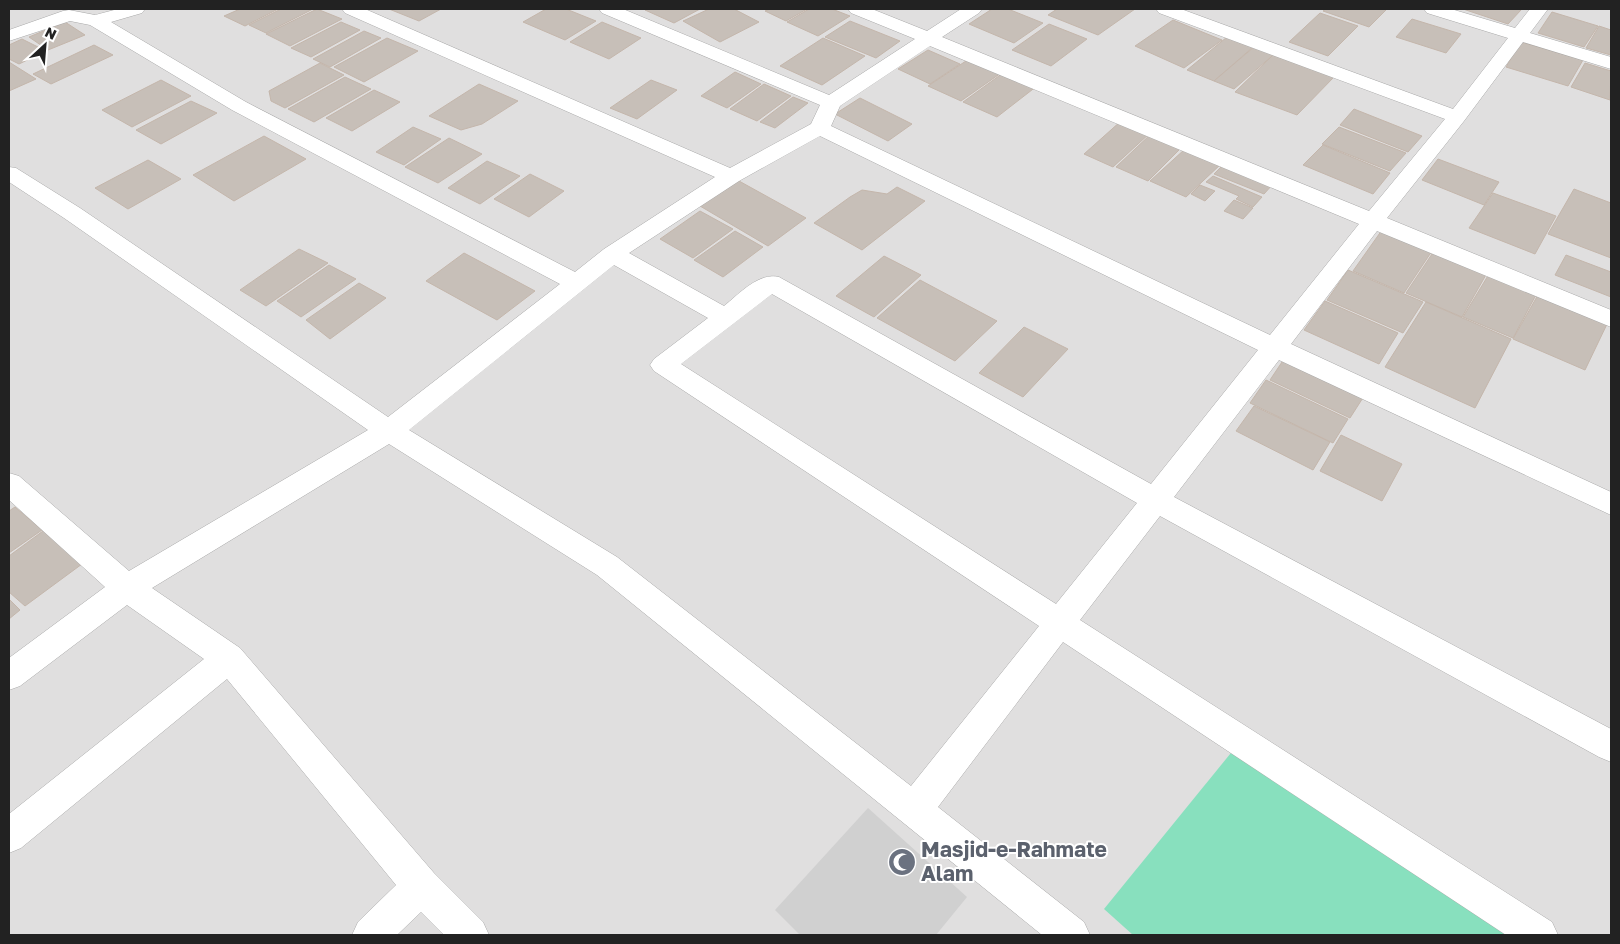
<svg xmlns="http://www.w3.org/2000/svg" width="1620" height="944" viewBox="0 0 1620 944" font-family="'Golos Text',sans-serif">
	<rect width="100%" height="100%" fill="#f2efe9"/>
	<!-- residential -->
	<rect fill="#e0dfdf" x="9" y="9" width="1602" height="926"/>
	<!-- religious -->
	<polygon fill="#d0d0d0" points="868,808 967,897 936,935 800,935 775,910"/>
	<!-- pitch -->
	<polygon fill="#88e0be" points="1239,743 1522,935 1133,935 1104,909"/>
	<!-- building -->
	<g fill="#c7bfb8" stroke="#c4b6ab">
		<polygon points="240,9 278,9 245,26 224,16"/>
		<polygon points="281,9 313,9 266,33 249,25"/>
		<polygon points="317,9 342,19 290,46 266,34"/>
		<polygon points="389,9 441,9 419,21"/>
		<polygon points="546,9 566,9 596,21 565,40 523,22"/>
		<polygon points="647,9 700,9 674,23 645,10"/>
		<polygon points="709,9 734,9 759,22 720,42 683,21"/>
		<polygon points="770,9 807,9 786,21 765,11"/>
		<polygon points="809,9 832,9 850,16 818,36 787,22"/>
		<polygon points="992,9 1008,9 1043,23 1014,43 969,24"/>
		<polygon points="1057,9 1135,9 1098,35 1048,15"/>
		<polygon points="1326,9 1387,9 1369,27 1323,11"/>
		<polygon points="1463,9 1517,9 1521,10 1508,24"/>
		<polygon points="1552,12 1598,26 1584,47 1538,33"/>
		<polygon points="1320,13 1358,26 1328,56 1289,42"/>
		<polygon points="1412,19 1461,34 1446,53 1396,37"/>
		<polygon points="1173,20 1222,40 1184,68 1135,46"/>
		<polygon points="850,21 900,41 876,58 825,37"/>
		<polygon points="65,22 85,35 48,50 29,37"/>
		<polygon points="341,22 360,30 311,57 291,48"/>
		<polygon points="602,22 641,38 609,59 570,42"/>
		<polygon points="1049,24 1087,39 1051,66 1012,50"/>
		<polygon points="1599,26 1611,30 1611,55 1586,48"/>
		<polygon points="364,31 381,38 330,67 313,59"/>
		<polygon points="1227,37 1253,47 1214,81 1187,70"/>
		<polygon points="387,38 418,51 364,82 334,67"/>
		<polygon points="823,38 865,56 822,85 780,66"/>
		<polygon points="22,39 46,51 19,64 9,59 9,45"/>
		<polygon points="1521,42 1583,60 1568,86 1506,67"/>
		<polygon points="94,45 113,55 51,84 33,74"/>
		<polygon points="1254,47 1273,55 1234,89 1214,81"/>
		<polygon points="928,50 960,64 930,84 898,69"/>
		<polygon points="1273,55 1334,77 1297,115 1235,92"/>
		<polygon points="969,59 1001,73 961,101 928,86"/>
		<polygon points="9,62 36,79 9,91"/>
		<polygon points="320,63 344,75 285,108 271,101 269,91"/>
		<polygon points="1585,63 1611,71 1610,100 1571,87"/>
		<polygon points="735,72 761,84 727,108 701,96"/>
		<polygon points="1003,73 1037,86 997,117 963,102"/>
		<polygon points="345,77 371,89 314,122 288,109"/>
		<polygon points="161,80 191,96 132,127 102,110"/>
		<polygon points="651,80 677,90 637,119 610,108"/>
		<polygon points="479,84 518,101 482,124 461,130 429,116"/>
		<polygon points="764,84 791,96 757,121 730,109"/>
		<polygon points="374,90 400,102 352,131 326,118"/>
		<polygon points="793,97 808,103 775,128 760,122"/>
		<polygon points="860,98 912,124 888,141 835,114"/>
		<polygon points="191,101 217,113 161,144 136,130"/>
		<polygon points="1354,109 1422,136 1408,152 1340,125"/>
		<polygon points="1121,121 1150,133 1113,167 1084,154"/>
		<polygon points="413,127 441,139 404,165 376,152"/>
		<polygon points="1339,127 1406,153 1390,171 1322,144"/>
		<polygon points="1153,132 1184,145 1148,181 1116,167"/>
		<polygon points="264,136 306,159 234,201 193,175"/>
		<polygon points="449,138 482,154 438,183 405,167"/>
		<polygon points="1323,145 1390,173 1373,194 1303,165"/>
		<polygon points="1185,149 1221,164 1186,197 1150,181"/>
		<polygon points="1438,159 1499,182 1484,205 1422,180"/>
		<polygon points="148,160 181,179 128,209 95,188"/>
		<polygon points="487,161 520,176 480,204 448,188"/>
		<polygon points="1224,164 1273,184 1264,194 1214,174"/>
		<polygon points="530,174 564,191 529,217 494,199"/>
		<polygon points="1213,176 1262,197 1253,207 1236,199 1239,196 1206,182"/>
		<polygon points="739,181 806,218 768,246 700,206"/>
		<polygon points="1200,185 1215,191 1205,201 1191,194"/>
		<polygon points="897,187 925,201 862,250 814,223 850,197 862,190 887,194"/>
		<polygon points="1574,189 1611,203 1611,258 1548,234"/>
		<polygon points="1493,193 1556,216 1535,254 1469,228"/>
		<polygon points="1234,200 1253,208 1243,219 1224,211"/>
		<polygon points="700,211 733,229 693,258 660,239"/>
		<polygon points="1382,230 1432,251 1404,293 1353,271"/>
		<polygon points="735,231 763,247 723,277 694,260"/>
		<polygon points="299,249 328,263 266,306 240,290"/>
		<polygon points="1434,251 1487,273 1462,317 1406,293"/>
		<polygon points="464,253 535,291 497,320 426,281"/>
		<polygon points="1566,255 1611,272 1611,297 1555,275"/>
		<polygon points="884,256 921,275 874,317 836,296"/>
		<polygon points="329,265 356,279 301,317 277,301"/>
		<polygon points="1348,270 1423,302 1403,333 1327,300"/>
		<polygon points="1489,274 1537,293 1513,338 1463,317"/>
		<polygon points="920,280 997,321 955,361 877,318"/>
		<polygon points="359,283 386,298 330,339 306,320"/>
		<polygon points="1539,293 1608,322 1585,370 1513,339"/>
		<polygon points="1325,301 1398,333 1379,364 1304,330"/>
		<polygon points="1426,302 1511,339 1475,408 1385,367"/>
		<polygon points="1024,327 1068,349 1023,397 979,373"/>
		<polygon points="1286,356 1366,393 1350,418 1270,380"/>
		<polygon points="1266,380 1348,419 1333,443 1250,403"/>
		<polygon points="1254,406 1330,442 1313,470 1236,431"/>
		<polygon points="1341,435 1402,464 1382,501 1320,471"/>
		<polygon points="15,507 42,530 9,553 9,511"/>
		<polygon points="43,531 82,564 25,606 9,592 9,556"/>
		<polygon points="9,599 20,610 9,619"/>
	</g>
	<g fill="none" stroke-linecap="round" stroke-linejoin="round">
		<!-- minor casing -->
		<g stroke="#a9a9a9" stroke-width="1">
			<path id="minor" d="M118,9H145L142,13L111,22L246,102L575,272L604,249L715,177L345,13L342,9H365L730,168L811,124L820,105L602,13L599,9H623L829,95L915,39L851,13L848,9H872L927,31L961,9H982L979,13L942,37L1369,211L1445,119L1159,13L1156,9H1181L1453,109L1508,38L1427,13L1424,9H1451L1515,28L1530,9H1548L1530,33L1611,57V69L1523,42L1464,121L1387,218L1611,310V327L1377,231L1291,344L1611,492V515L1279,360L1174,497L1611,729V762L1599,757L1160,516L1080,620L1552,922L1558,935H1506L1063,642L938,807L1084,922L1090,935H1042L597,575L389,444L152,588L240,648L434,873L483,922L489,935H444L421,912L397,935H352L358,922L396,885L227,679L21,848L9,853V814L204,659L127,605L20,686L9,690V658L105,587L9,500V473L19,476L129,571L368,430L64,218L9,182V167L16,168L80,208L388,417L560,284L232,110L90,25L70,21L9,41V30L63,11L69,10L95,15ZM930,46L1359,224L1270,335L831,126L840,106ZM820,136L1258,350L1151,484L779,277C759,272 739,294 724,306L629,253L739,181ZM614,265L708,318L654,359L650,365L654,371L1039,626L911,786L617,557L409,430ZM772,294L1137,503L1056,604L681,364Z"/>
		</g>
		<!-- minor -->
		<use href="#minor" fill="#fff" fill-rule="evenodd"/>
	</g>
	<!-- icons -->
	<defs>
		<g id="mosque-disc" transform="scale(1.4375)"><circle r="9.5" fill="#6b7280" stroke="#fff"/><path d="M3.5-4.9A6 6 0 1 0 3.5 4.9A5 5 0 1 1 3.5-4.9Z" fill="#fff"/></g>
	</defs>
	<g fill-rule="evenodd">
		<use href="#mosque-disc" x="902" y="862"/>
	</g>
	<g text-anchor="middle" stroke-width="4" stroke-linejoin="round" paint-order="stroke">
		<!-- near-worship labels -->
		<g font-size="21" font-weight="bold" fill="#5b616d" stroke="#fff" text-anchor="start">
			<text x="921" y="857">Masjid-e-Rahmate<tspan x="921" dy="24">Alam</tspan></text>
		</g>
	</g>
	<!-- border -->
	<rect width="1620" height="944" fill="none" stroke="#222222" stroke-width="20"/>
	<!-- north arrow -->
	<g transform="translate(45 45) rotate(26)" stroke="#ffffff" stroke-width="4" paint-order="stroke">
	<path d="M0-4L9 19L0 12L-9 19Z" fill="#222222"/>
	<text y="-8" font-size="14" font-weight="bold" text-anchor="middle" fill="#222222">N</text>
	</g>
</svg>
